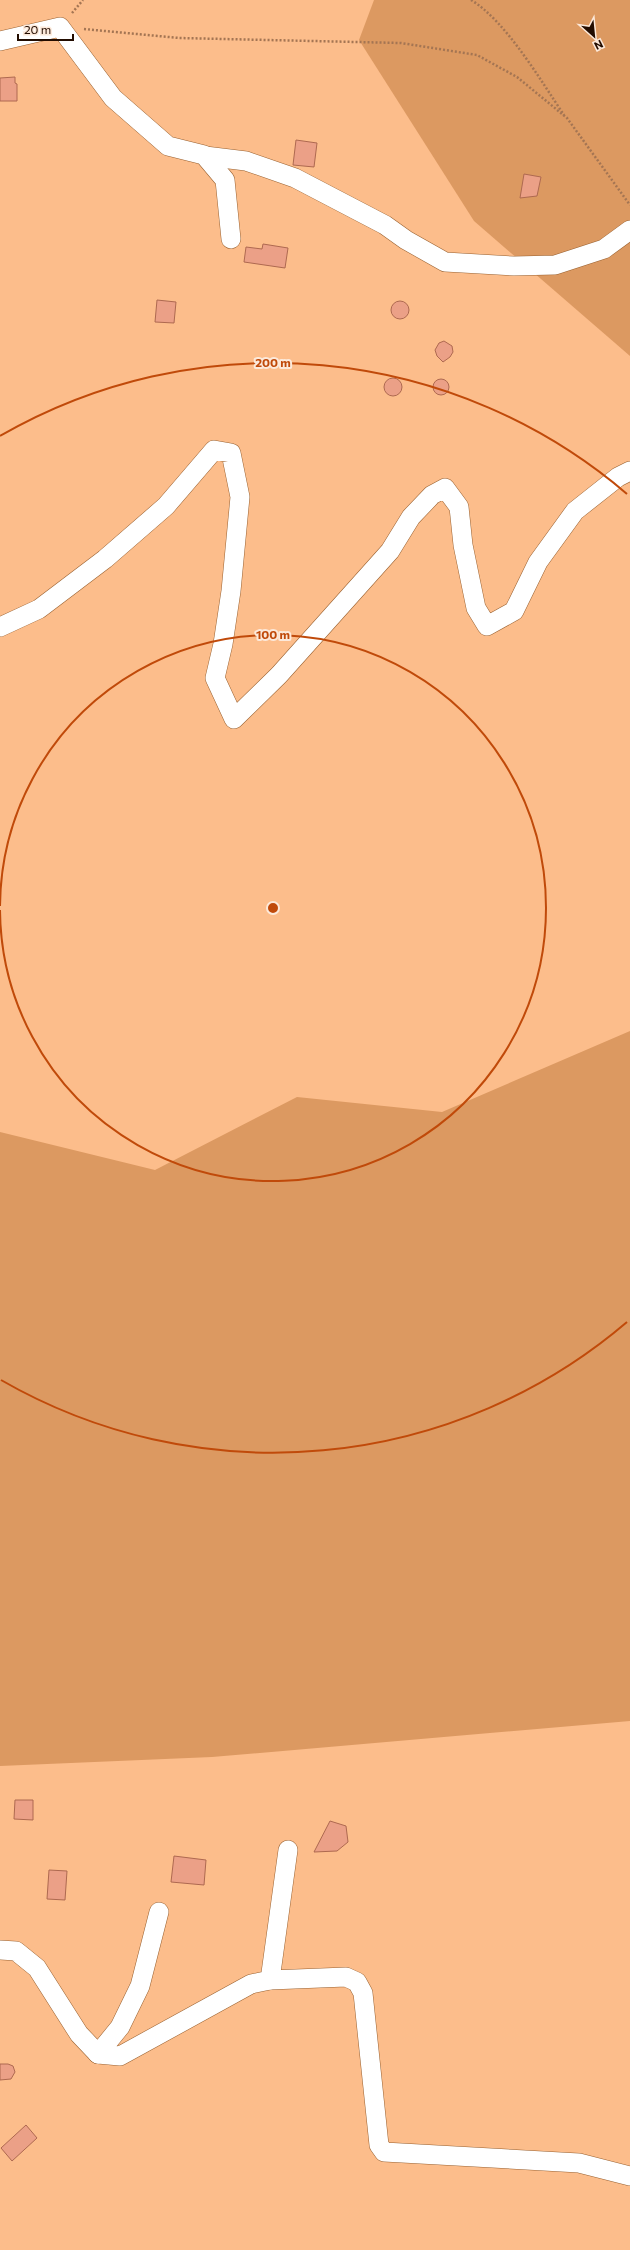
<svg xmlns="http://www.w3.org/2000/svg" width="630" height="2250" viewBox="0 0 630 2250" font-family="Commissioner,sans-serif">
	<rect width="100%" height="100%" fill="#fcbd8b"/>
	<!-- green -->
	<g fill="#dc9961">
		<polygon points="374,0 630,0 630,356 474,221 359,40"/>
		<polygon points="630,1031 630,1721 212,1757 0,1766 0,1132 155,1170 297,1097 442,1112"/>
	</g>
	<!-- building -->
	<g fill="#eba087" stroke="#ae6950">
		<polygon points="15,77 15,83 17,84 17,101 0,101 0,78"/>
		<polygon points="296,140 317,143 314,167 293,165"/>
		<polygon points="524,174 541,177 537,196 520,198"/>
		<polygon points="263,244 288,248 285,268 244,262 246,247 262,249"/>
		<polygon points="157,300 176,302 174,323 155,322"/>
		<circle cx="400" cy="310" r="9"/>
		<polygon points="444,341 452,346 453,352 450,357 443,362 437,356 435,350 439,343"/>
		<circle cx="393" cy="387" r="9"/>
		<circle cx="441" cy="387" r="8"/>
		<polygon points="15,1800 33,1800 33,1820 14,1819"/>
		<polygon points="330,1821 346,1826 348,1842 337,1851 314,1852"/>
		<polygon points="174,1856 206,1860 204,1885 171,1882"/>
		<polygon points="49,1870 67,1871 65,1900 47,1899"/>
		<polygon points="0,2064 8,2064 13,2066 15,2072 11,2079 0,2080"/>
		<polygon points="26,2125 37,2138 12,2161 1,2148"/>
	</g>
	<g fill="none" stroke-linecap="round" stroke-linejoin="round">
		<!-- minor casing -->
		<g stroke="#996130" stroke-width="20">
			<g id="minor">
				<polyline points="0,41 60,27 113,98 168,146 204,155 225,180 231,239"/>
				<polyline points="205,156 246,161 295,178 385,225 406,240 445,262 514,266 555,265 604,249 630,230"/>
				<polyline points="0,627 39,609 105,559 166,506 214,450 231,453 240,497 231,591 223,644 215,678 234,719 279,675 390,551 411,517 432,495 445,488 459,507 463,545 476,608 487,626 514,611 538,562 575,511 618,477 630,471"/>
				<polyline points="0,1950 16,1951 37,1968 79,2034 98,2054 120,2056 251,1984 270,1980 288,1850"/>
				<polyline points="270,1980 346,1977 357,1982 363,1993 379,2145 384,2152 579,2163 630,2176"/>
				<polyline points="98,2054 120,2027 140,1986 159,1912"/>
			</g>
		</g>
		<!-- path -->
		<g stroke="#a47553" stroke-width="2.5" stroke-dasharray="2 2" stroke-linecap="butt">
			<path d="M471,0C506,21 541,81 564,115"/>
			<polyline points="72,13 83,0"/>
			<polyline points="84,29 179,38 401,43 477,55 517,77 567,118 630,205"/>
		</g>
		<!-- minor -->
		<use href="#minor" stroke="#fff" stroke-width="19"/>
	</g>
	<!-- distance rings -->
	<g fill="none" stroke="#c04a0a" stroke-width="2">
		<path d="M0 906A273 273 0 1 1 0 910"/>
		<path d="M627 1322A545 545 0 0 1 1 1380M0 436A545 545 0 0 1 627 494"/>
	</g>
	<circle cx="273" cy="908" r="6" fill="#c04a0a" stroke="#fce9da" stroke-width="2"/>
	<g font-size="12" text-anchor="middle" font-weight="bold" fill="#c04a0a" stroke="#fce9da" stroke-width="4" stroke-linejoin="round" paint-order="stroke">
		<text x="273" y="367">200 m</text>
		<text x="273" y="639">100 m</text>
	</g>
	<!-- north arrow -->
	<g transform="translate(594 36) rotate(153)" stroke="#fce9da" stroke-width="3" paint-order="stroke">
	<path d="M0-3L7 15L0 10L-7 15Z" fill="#220c00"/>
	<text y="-6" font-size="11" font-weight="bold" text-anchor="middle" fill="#220c00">N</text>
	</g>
	<!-- scale -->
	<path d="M18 34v6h55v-6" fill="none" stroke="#220c00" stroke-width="2"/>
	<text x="24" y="34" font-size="12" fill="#220c00" stroke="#fce9da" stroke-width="3" paint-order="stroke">20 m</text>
</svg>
